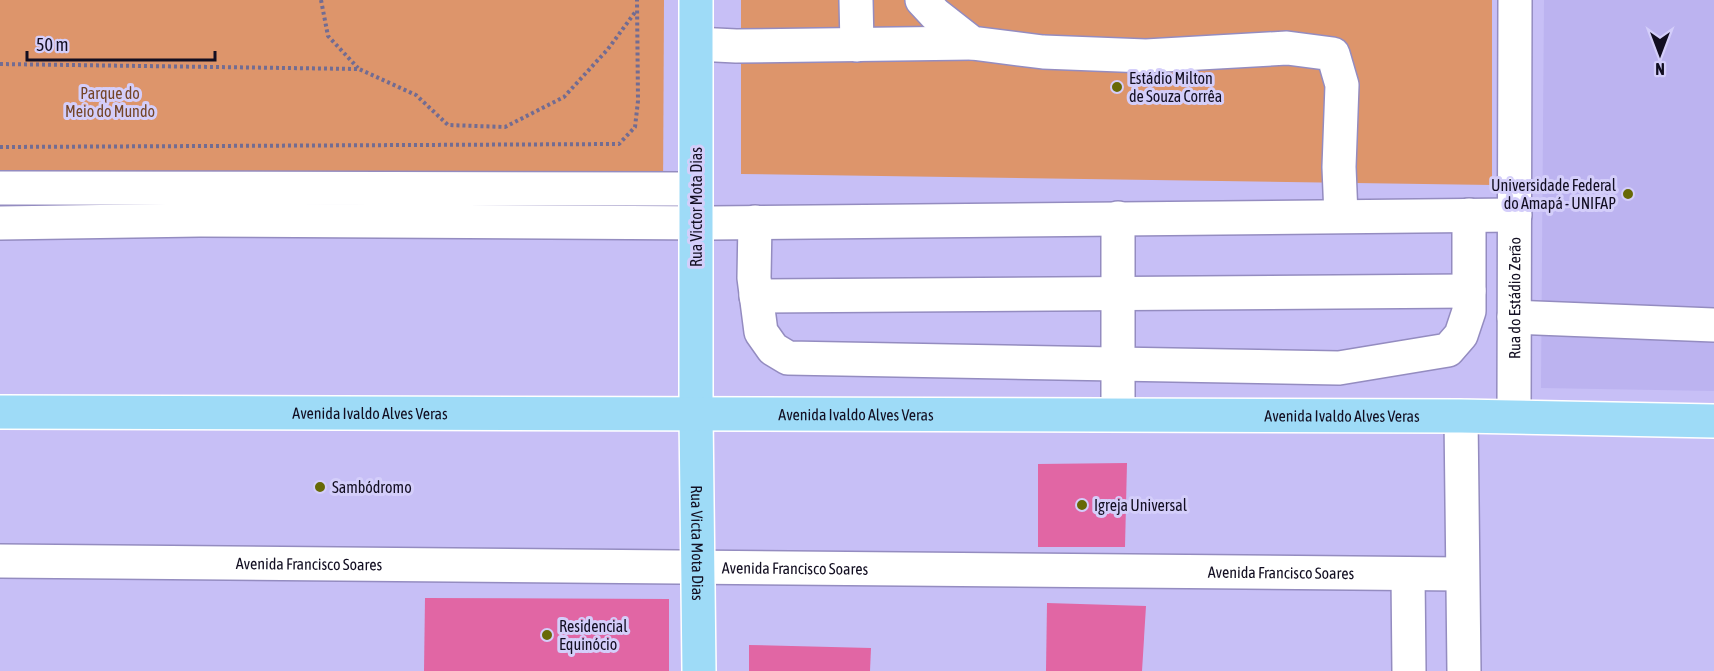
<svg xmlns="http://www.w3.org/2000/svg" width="1714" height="671" viewBox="0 0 1714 671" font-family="'Asap Condensed',sans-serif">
	<rect width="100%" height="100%" fill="#c7bff6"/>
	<!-- built -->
	<polygon fill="#bcb3f0" points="1544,0 1714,0 1714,391 1541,388"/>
	<!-- green -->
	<g fill="#dd956b">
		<polygon points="0,0 664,0 663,194 0,207"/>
		<polygon points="741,0 1492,0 1492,185 741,174"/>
	</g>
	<!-- building -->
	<g fill="#e166a4">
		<polygon points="1127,463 1125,547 1038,547 1038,464"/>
		<polygon points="425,598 669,599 669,671 424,671"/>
		<polygon points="1047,603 1146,606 1142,671 1046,671"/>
		<polygon points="749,645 871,648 870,671 749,671"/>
	</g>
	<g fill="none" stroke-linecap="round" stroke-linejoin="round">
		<!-- minor casing -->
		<g stroke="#948cc0" stroke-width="36">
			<g id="minor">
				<polyline points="856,0 857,45"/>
				<polyline points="922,0 935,14 972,43 1043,52 1146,56 1287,48 1333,54 1342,85 1339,167 1341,216"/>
				<polyline points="696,44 736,46 972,43"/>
				<polyline points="0,188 696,189"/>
				<polyline points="755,222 754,278 761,332 773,349 788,358 1339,368 1448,350 1461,335 1469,311 1469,215"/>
				<polyline points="0,223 200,220 711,223 1515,215"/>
				<polyline points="756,296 1469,291"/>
				<polyline points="1514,317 1714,325"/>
				<polyline points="1118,415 1118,218"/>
				<polyline points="1461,416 1464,671"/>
				<path id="s1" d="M1514,416L1515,0"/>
				<path id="s2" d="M0,561L1462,574"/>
				<polyline points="1408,575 1409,671"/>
			</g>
		</g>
		<!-- major casing -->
		<g stroke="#fff" stroke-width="36">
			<g id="major">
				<path id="s3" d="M696,0V414L699,671"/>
				<path id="s4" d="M0,412L1461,416L1714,421"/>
			</g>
		</g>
		<!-- path -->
		<g stroke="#726c92" stroke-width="4" stroke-dasharray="3 3" stroke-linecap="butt">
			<polyline points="321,0 328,36 358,68"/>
			<polyline points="0,64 359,69 416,95 448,125 505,127 564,97 608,49 636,11"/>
			<polyline points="0,147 619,144 635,127 638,101 637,0"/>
		</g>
		<!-- minor -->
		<use href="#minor" stroke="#fff" stroke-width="33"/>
		<!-- major -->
		<use href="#major" stroke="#9edbf7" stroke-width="33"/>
	</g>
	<!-- markers -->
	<g fill="#676906" stroke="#d4cefa" stroke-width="2">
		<circle cx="1117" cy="87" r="6"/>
		<circle cx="1628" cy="194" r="6"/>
		<circle cx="320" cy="487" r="6"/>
		<circle cx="1082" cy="505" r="6"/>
		<circle cx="547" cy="635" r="6"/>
	</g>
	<g text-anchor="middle" stroke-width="6" stroke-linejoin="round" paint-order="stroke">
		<!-- poi labels -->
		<g font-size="16" fill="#120e21" stroke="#d4cefa" text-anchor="start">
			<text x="1129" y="84">Estádio Milton<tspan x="1129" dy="18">de Souza Corrêa</tspan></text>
			<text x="1616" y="191" text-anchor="end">Universidade Federal<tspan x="1616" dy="18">do Amapá - UNIFAP</tspan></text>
			<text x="332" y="493">Sambódromo</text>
			<text x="1094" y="511">Igreja Universal</text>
			<text x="559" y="632">Residencial<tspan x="559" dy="18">Equinócio</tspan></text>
		</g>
		<!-- park labels -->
		<g font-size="16" fill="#744527" stroke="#d4cefa">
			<text x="110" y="99">Parque do<tspan x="110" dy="18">Meio do Mundo</tspan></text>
		</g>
		<!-- street labels -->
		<g font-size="16" fill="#120e21" stroke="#d4cefa">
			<text transform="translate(696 207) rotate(-90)" y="6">Rua Victor Mota Dias</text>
			<text dy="6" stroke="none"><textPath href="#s1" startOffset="118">Rua do Estádio Zerão</textPath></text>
			<text dy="6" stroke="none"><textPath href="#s4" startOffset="370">Avenida Ivaldo Alves Veras</textPath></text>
			<text dy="6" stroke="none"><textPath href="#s4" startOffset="856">Avenida Ivaldo Alves Veras</textPath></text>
			<text dy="6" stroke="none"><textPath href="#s4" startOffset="1342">Avenida Ivaldo Alves Veras</textPath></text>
			<text dy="6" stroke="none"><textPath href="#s3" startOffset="543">Rua Victa Mota Dias</textPath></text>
			<text dy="6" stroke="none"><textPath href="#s2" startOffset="309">Avenida Francisco Soares</textPath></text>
			<text dy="6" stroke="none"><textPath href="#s2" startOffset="795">Avenida Francisco Soares</textPath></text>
			<text dy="6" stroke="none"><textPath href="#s2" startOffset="1281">Avenida Francisco Soares</textPath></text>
		</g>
	</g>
	<!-- north arrow -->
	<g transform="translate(1660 54) rotate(180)" stroke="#d4cefa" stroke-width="4.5" paint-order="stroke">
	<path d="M0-4.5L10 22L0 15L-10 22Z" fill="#120e21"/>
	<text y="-9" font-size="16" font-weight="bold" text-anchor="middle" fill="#120e21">N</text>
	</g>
	<!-- scale -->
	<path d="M27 51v9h188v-9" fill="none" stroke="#120e21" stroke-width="3"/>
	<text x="36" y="51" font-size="18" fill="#120e21" stroke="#d4cefa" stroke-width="4.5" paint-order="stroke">50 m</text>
</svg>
